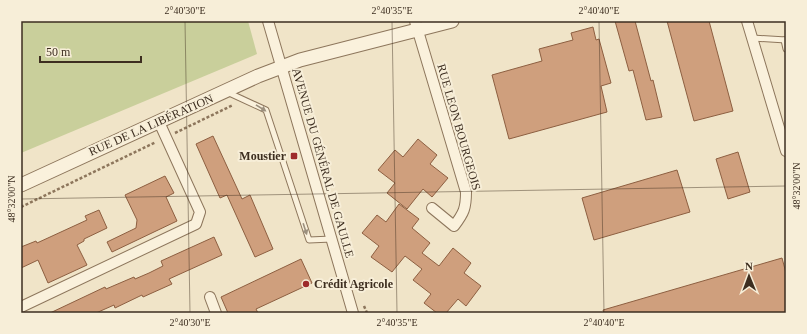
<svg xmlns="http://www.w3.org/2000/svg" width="807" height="334" viewBox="0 0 807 334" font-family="'Times New Roman',serif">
	<rect width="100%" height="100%" fill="#f0e4c8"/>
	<!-- green -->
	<polygon fill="#c9cf9b" points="21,21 248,21 257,54 21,153"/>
	<!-- building -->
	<g fill="#cf9f7d" stroke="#8d5f41">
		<polygon points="615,21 635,21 651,81 653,80 662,117 646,120 633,70 629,71"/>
		<polygon points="667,21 709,21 733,111 694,121"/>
		<polygon points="593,27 596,40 599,39 611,83 601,86 607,112 509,139 492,75 542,61 539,49 573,40 571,33"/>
		<polygon points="213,136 242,199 250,195 273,249 255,257 227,195 220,198 196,144"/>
		<polygon points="418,139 437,155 430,164 448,178 432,197 423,189 407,209 387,193 395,183 378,170 395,150 403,157"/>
		<polygon points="738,152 750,192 728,199 716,159"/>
		<polygon points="677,170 690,212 594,240 582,198"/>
		<polygon points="165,176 174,193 166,197 177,221 112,252 107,242 136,228 137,220 125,195"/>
		<polygon points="399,204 419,219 412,228 430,243 422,253 439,266 453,248 471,263 464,273 481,286 466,306 458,299 446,313 437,313 424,303 431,294 413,280 422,269 405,256 392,272 371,257 379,246 362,233 377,215 386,222"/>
		<polygon points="99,210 107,228 84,239 84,241 77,245 87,265 48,283 38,260 21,268 21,247 36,241 37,243 87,220 85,216"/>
		<polygon points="214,237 222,255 169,279 172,284 143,297 142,295 115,308 114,305 96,313 50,313 105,287 106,289 134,277 135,279 149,273 163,266 161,261"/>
		<polygon points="782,258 786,273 786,313 604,313 603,310"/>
		<polygon points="301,259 312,283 256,309 258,313 228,313 221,297"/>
	</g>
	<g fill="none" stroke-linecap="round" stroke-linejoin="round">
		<!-- service casing -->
		<g stroke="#8d765c" stroke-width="7">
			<g id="service">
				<polyline points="752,38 786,40"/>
				<polyline points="784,40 786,49"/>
				<polyline points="227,92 266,110 309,240 332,239"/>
			</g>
		</g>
		<!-- minor casing -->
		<g stroke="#8d765c" stroke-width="12">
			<g id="minor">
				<polyline points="268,21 353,313"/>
				<path d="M415,21L466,192C466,208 464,213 454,226L432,208"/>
				<polyline points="747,21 786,151"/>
				<polyline points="210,297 216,313"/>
				<polyline points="21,307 196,224 200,212 159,122"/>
			</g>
		</g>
		<!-- tertiary casing -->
		<g stroke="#8d765c" stroke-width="15">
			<polyline id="tertiary" points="21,185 258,76 300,60 452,21"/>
		</g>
		<!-- path -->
		<g stroke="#8d765c" stroke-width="2.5" stroke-dasharray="3 2" stroke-linecap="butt">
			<polyline points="175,133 233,105"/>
			<polyline points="21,207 156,142"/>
			<polyline points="364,306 367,313"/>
		</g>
		<!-- service -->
		<use href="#service" stroke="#faf1dc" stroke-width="5"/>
		<!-- minor -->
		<use href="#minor" stroke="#faf1dc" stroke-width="10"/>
		<!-- tertiary -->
		<use href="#tertiary" stroke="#faf1dc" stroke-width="13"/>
	</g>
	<!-- one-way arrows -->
	<defs><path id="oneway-solid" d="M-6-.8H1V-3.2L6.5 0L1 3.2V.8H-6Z"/></defs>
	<g fill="#9c907e">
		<use href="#oneway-solid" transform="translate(261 108) rotate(32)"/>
		<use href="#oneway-solid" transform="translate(305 229) rotate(72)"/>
	</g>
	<!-- ticks -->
	<path fill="none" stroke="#3d2e20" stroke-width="1" stroke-opacity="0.45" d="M185,21L190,313M392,21L397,313M599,21L604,313M21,199L786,186"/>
	<!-- markers -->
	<g fill="#9e2a2b" stroke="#f7eed8" stroke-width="1.5">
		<rect x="290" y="152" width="8" height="8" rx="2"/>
		<circle cx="306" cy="284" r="4"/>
	</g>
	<g text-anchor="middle" stroke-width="4" stroke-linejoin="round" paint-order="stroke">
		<!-- street labels -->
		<g font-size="12" fill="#3d2e20" stroke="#f7eed8">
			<text transform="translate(151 125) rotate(-24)" y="4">RUE DE LA LIBÉRATION</text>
			<text transform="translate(459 127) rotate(74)" y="4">RUE LEON BOURGEOIS</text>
			<text transform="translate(323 163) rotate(74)" y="4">AVENUE DU GÉNÉRAL DE GAULLE</text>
		</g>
		<!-- poi labels -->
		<g font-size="12" font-weight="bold" fill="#3d2e20" stroke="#f7eed8" text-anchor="end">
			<text x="286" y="160">Moustier</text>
			<text x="314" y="288" text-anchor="start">Crédit Agricole</text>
		</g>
	</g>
	<!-- border -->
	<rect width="807" height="334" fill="none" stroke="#f7eed8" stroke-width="44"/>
	<!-- north arrow -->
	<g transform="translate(749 276) rotate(359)" stroke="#f7eed8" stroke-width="3" paint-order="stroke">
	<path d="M0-3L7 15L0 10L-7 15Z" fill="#3d2e20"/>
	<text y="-6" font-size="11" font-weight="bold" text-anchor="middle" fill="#3d2e20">N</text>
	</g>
	<!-- scale -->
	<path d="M40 56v6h101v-6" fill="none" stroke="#3d2e20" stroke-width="2"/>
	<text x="46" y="56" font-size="12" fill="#3d2e20" stroke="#f7eed8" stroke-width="3" paint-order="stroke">50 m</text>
	<rect x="22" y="22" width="763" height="290" fill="none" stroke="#3d2e20" stroke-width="1.5"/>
	<g font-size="10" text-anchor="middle" fill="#3d2e20">
		<text x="185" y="14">2°40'30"E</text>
		<text x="392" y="14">2°40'35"E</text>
		<text x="599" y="14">2°40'40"E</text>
		<text transform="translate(796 186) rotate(-90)" y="4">48°32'00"N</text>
		<text transform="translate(11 199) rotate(-90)" y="4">48°32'00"N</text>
		<text x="190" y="326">2°40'30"E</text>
		<text x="397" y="326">2°40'35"E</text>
		<text x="604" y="326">2°40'40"E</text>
	</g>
</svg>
